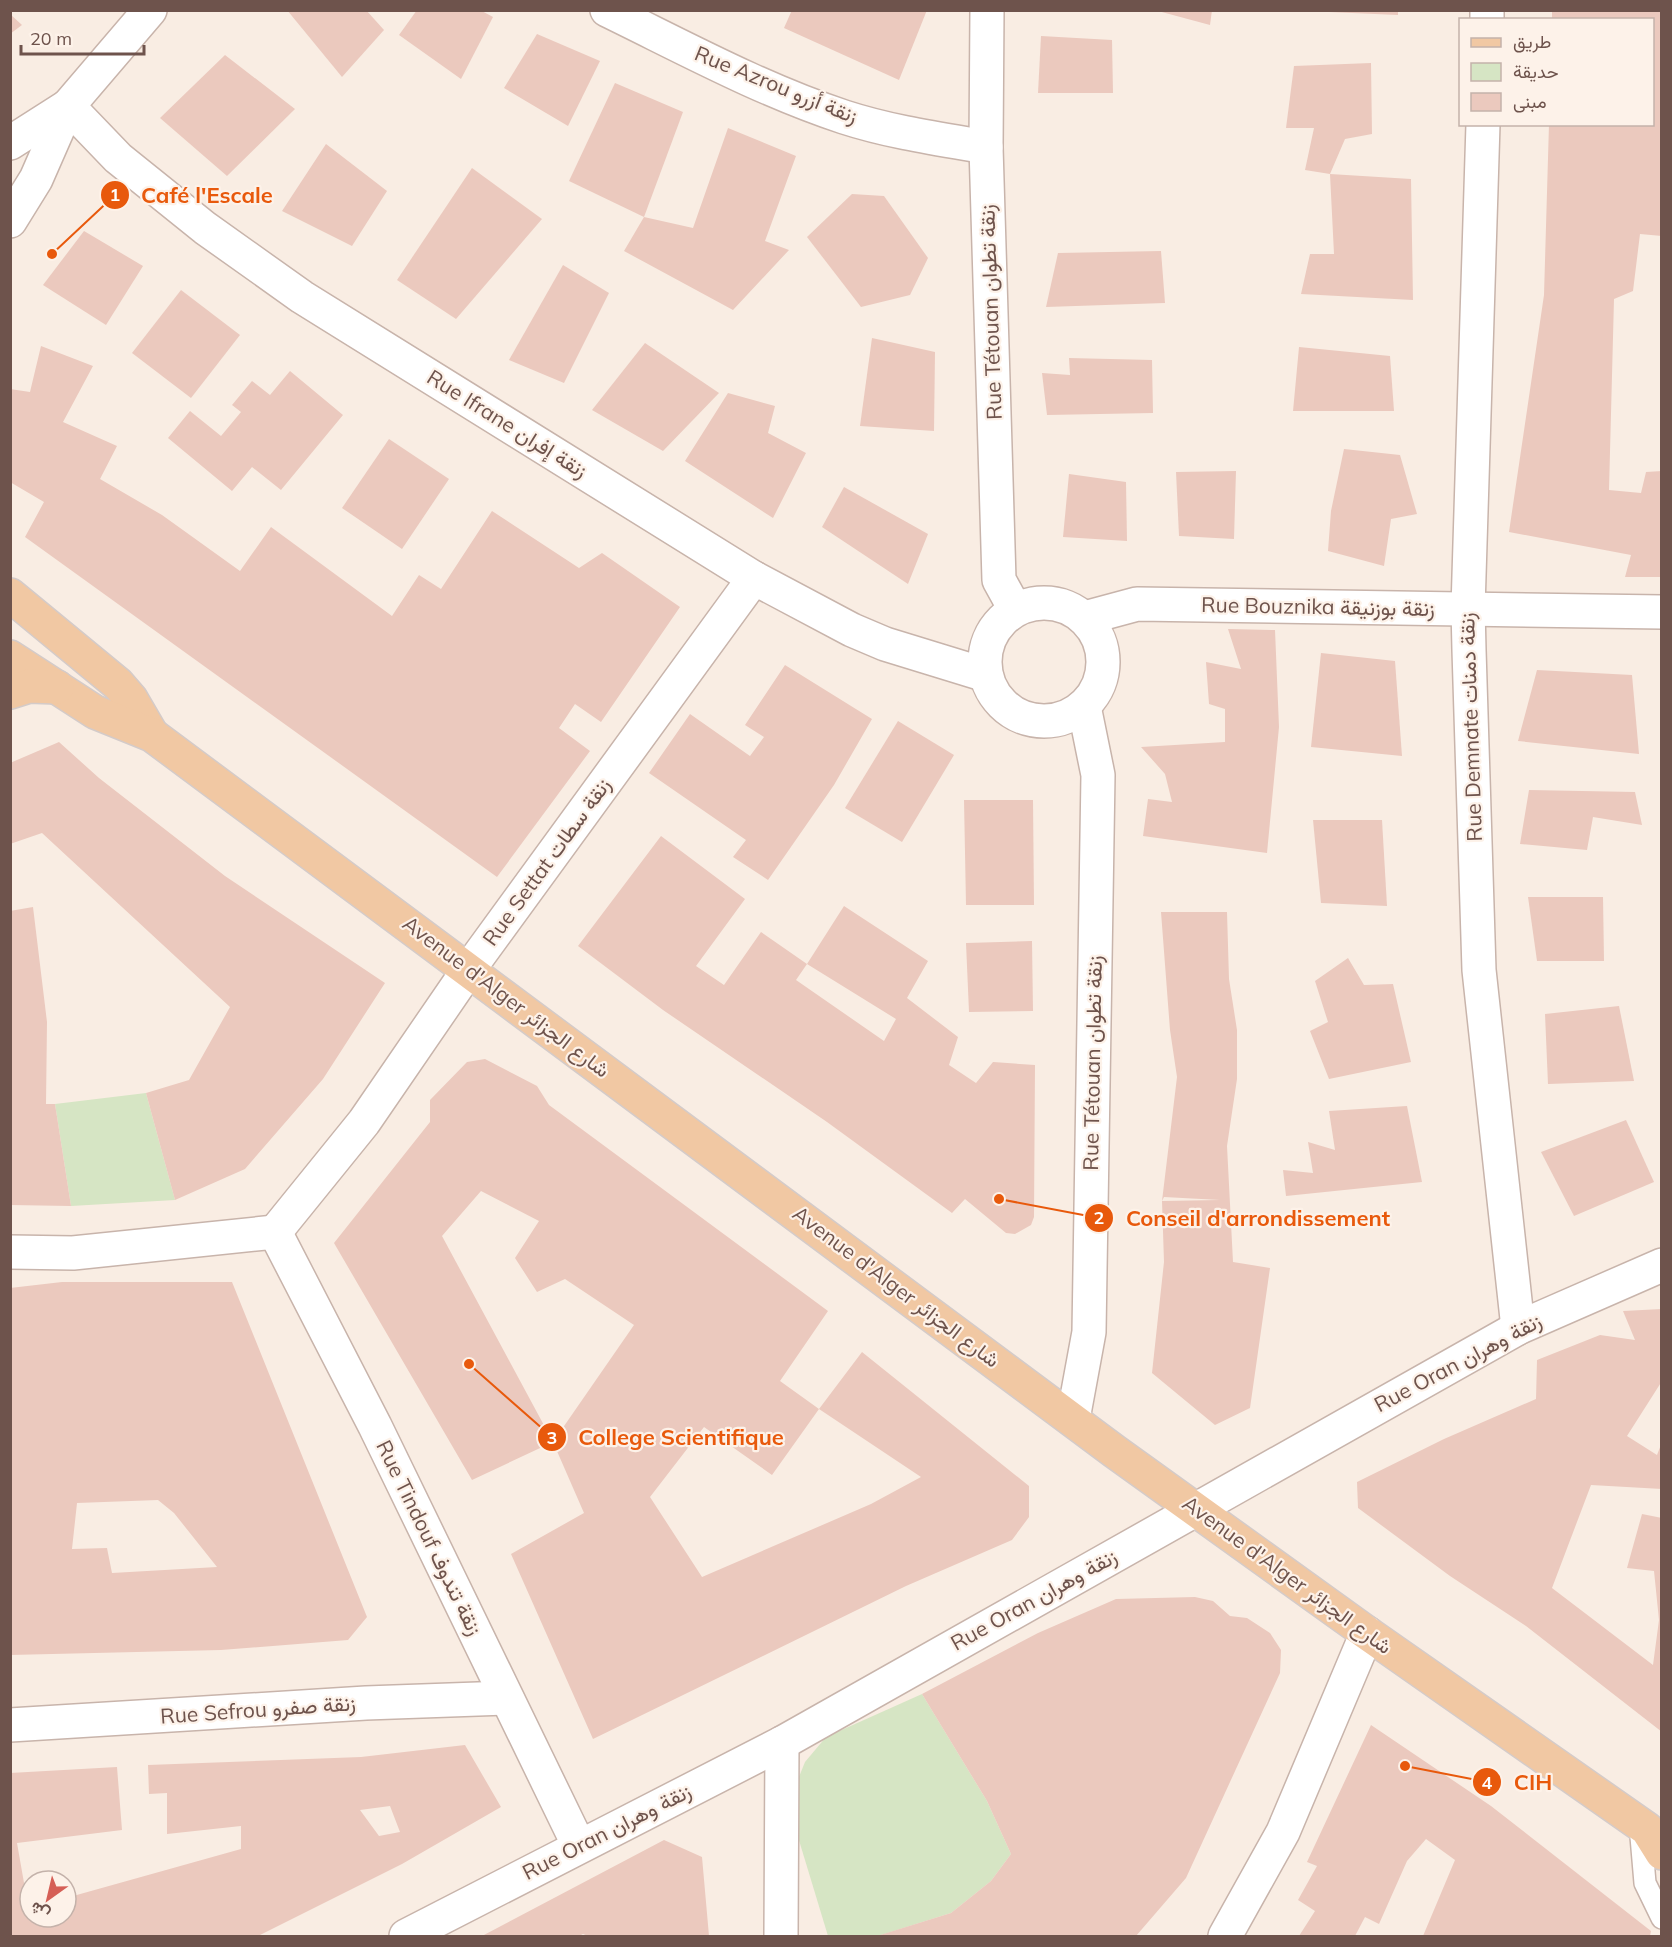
<svg xmlns="http://www.w3.org/2000/svg" width="1672" height="1947" viewBox="0 0 1672 1947" font-family="Mulish,Vazirmatn,sans-serif">
	<rect width="100%" height="100%" fill="#f9ede3"/>
	<!-- green -->
	<g fill="#d6e5c4">
		<polygon points="146,1093 175,1200 71,1206 55,1104"/>
		<polygon points="922,1694 987,1801 1011,1854 991,1881 951,1913 881,1935 828,1936 788,1804 805,1762 826,1737"/>
	</g>
	<!-- building -->
	<g fill="#ebc9be" fill-rule="evenodd">
		<polygon points="287,10 366,10 384,30 342,77"/>
		<polygon points="417,10 480,10 493,17 461,79 399,35"/>
		<polygon points="792,10 927,10 899,80 784,28"/>
		<polygon points="1158,10 1212,10 1210,25 1158,11"/>
		<polygon points="1329,10 1398,10 1398,15 1329,12"/>
		<polygon points="1552,10 1662,10 1662,236 1640,234 1633,291 1614,299 1609,490 1641,493 1646,472 1662,471 1662,577 1625,577 1631,555 1509,532 1544,295 1549,124 1653,124 1653,20 1552,20"/>
		<polygon points="10,14 22,25 10,34"/>
		<polygon points="537,34 600,61 568,126 504,88"/>
		<polygon points="1041,36 1112,40 1113,93 1038,93"/>
		<polygon points="225,55 295,109 227,176 160,118"/>
		<polygon points="1371,63 1372,134 1345,139 1330,174 1305,170 1314,128 1286,128 1294,66"/>
		<polygon points="615,83 683,112 644,217 569,181"/>
		<polygon points="728,128 796,156 765,241 789,250 733,310 624,251 644,217 693,228"/>
		<polygon points="326,144 387,191 352,246 282,211"/>
		<polygon points="472,168 542,219 456,319 397,280"/>
		<polygon points="1330,174 1411,179 1413,300 1301,294 1310,254 1334,254"/>
		<polygon points="852,194 884,196 928,258 910,295 861,307 807,237"/>
		<polygon points="84,231 143,266 106,325 43,285"/>
		<polygon points="1161,251 1165,303 1046,307 1058,253"/>
		<polygon points="563,265 609,293 564,383 509,360"/>
		<polygon points="181,290 240,335 191,398 132,353"/>
		<polygon points="872,338 935,352 934,431 860,426"/>
		<polygon points="645,343 719,393 663,451 592,410"/>
		<polygon points="41,346 93,366 63,422 117,446 100,479 162,515 240,571 271,527 392,616 419,575 441,589 492,511 579,568 602,553 680,607 601,722 575,704 559,728 590,751 497,877 25,537 44,502 10,482 10,389 30,392"/>
		<polygon points="1299,347 1390,356 1394,411 1293,411"/>
		<polygon points="1069,358 1152,360 1153,413 1047,415 1042,373 1070,375"/>
		<polygon points="290,371 343,415 281,490 252,467 232,491 168,438 190,411 221,436 241,412 232,405 252,381 270,395"/>
		<polygon points="728,393 775,406 768,433 806,453 773,518 685,461"/>
		<polygon points="389,439 449,479 402,549 342,508"/>
		<polygon points="1344,449 1400,455 1417,514 1391,519 1384,566 1328,551 1331,511"/>
		<polygon points="1236,471 1234,539 1179,536 1176,472"/>
		<polygon points="1069,474 1126,482 1127,541 1063,537"/>
		<polygon points="844,487 928,534 908,584 822,527"/>
		<polygon points="1228,629 1275,630 1279,727 1267,853 1143,836 1148,799 1172,802 1165,774 1141,747 1225,742 1225,709 1209,704 1206,662 1241,669"/>
		<polygon points="1321,653 1395,661 1402,756 1311,747"/>
		<polygon points="785,665 872,719 834,785 768,880 733,857 746,840 649,773 690,714 750,756 764,737 745,725"/>
		<polygon points="1537,670 1632,675 1639,754 1518,741"/>
		<polygon points="898,721 954,755 902,842 845,808"/>
		<polygon points="59,742 99,778 225,876 385,983 323,1079 245,1169 175,1200 146,1093 189,1080 230,1007 42,833 10,844 10,763"/>
		<polygon points="1529,790 1635,792 1642,825 1593,817 1587,850 1520,844"/>
		<polygon points="964,800 1033,800 1034,905 966,905"/>
		<polygon points="1313,820 1382,820 1387,906 1321,903"/>
		<polygon points="661,836 745,899 696,966 724,985 761,932 807,964 796,980 884,1041 896,1019 807,964 844,906 928,961 907,998 958,1037 949,1065 976,1083 993,1062 1035,1065 1034,1217 1031,1225 1015,1234 1006,1233 965,1199 952,1213 827,1122 663,1010 578,946"/>
		<polygon points="1528,897 1603,897 1604,961 1537,961"/>
		<polygon points="33,907 47,1022 46,1104 55,1104 71,1206 10,1205 10,911"/>
		<polygon points="1161,912 1227,912 1229,979 1237,1030 1237,1079 1227,1146 1233,1262 1270,1268 1250,1408 1215,1425 1152,1373 1164,1262 1162,1201 1220,1200 1164,1197 1162,1201 1177,1077 1170,1030"/>
		<polygon points="1032,941 1033,1011 969,1012 966,943"/>
		<polygon points="1348,958 1364,985 1393,984 1411,1062 1329,1079 1310,1031 1328,1022 1315,981"/>
		<polygon points="1619,1006 1634,1081 1548,1084 1545,1014"/>
		<polygon points="485,1059 537,1086 549,1105 828,1311 780,1381 819,1409 772,1475 704,1427 650,1497 702,1577 871,1504 921,1477 819,1409 862,1352 1029,1486 1029,1517 1012,1540 906,1586 593,1739 511,1554 584,1513 553,1442 634,1325 565,1279 537,1292 515,1258 539,1221 481,1191 442,1236 553,1442 472,1480 334,1243 430,1122 430,1100 467,1062"/>
		<polygon points="1407,1106 1422,1182 1286,1196 1283,1170 1313,1173 1308,1142 1335,1150 1329,1111"/>
		<polygon points="1626,1120 1654,1182 1574,1216 1541,1152"/>
		<path d="M62,1282H232L367,1617L348,1640L221,1650L10,1655V1288ZM158,1500L174,1513L217,1567L112,1573L107,1548L72,1549L77,1503Z"/>
		<polygon points="1662,1309 1662,1381 1627,1436 1657,1455 1662,1442 1662,1489 1591,1485 1552,1588 1653,1665 1659,1620 1654,1571 1627,1568 1642,1514 1662,1518 1662,1732 1526,1626 1450,1576 1358,1508 1357,1482 1444,1439 1536,1399 1537,1360 1600,1335 1635,1340 1623,1311"/>
		<polygon points="1195,1597 1213,1601 1230,1616 1247,1618 1270,1633 1281,1650 1280,1673 1186,1878 1136,1936 877,1936 951,1913 991,1881 1011,1854 987,1801 922,1694 1038,1633 1116,1599"/>
		<polygon points="1371,1725 1491,1806 1651,1931 1650,1936 1423,1936 1455,1860 1426,1839 1407,1861 1379,1924 1365,1917 1355,1936 1299,1936 1315,1911 1298,1900 1317,1866 1307,1862"/>
		<path d="M465,1745L501,1807L402,1864L258,1936H10V1773L117,1767L122,1830L17,1843L30,1917H66V1898L241,1849V1826L167,1834V1793L149,1794L148,1765L361,1757ZM390,1806L400,1832L379,1836L360,1810Z"/>
		<polygon points="664,1840 702,1857 709,1936 588,1936 583,1934 579,1936 482,1936"/>
	</g>
	<g fill="none" stroke-linecap="round" stroke-linejoin="round">
		<!-- service casing -->
		<g stroke="#c8b4ab" stroke-width="24">
			<polyline id="service" points="1640,1825 1645,1883 1662,1918"/>
		</g>
		<!-- minor casing -->
		<g stroke="#c8b4ab" stroke-width="36">
			<g id="minor">
				<path d="M607,10C685,48 762,90 844,117C890,132 939,139 986,147"/>
				<polyline points="987,10 986,147 999,580 1015,609"/>
				<polyline points="1487,20 1487,10"/>
				<polyline points="68,106 118,158 205,228 302,297 754,578 852,630 885,644 986,675"/>
				<polyline points="1483,124 1468,608 1469,650 1479,970 1518,1328"/>
				<circle cx="1044" cy="662" r="59"/>
				<polyline points="1085,618 1137,604 1662,612"/>
				<polyline points="275,1232 364,1122 469,969 754,578"/>
				<polyline points="275,1232 375,1426 579,1846"/>
				<polyline points="10,1252 73,1253 275,1232"/>
				<polyline points="1073,1419 1089,1332 1098,775 1084,706"/>
				<polyline points="10,1725 366,1703 506,1698"/>
				<polyline points="406,1936 782,1743 1518,1328 1662,1265"/>
				<polyline points="781,1936 782,1743"/>
				<polyline points="1225,1936 1283,1832 1367,1633"/>
			</g>
		</g>
		<!-- tertiary casing -->
		<g stroke="#c8b4ab" stroke-width="36">
			<g id="tertiary">
				<polyline points="10,143 68,106"/>
				<polyline points="10,221 36,179 68,106 150,10"/>
			</g>
		</g>
		<!-- primary casing -->
		<g stroke="#d4cbc9" stroke-width="36">
			<g id="primary">
				<polyline points="10,595 118,684 131,699 152,735"/>
				<polyline points="10,657 95,712 152,735 1114,1451 1367,1633 1647,1829 1662,1853"/>
				<polyline points="10,692 29,686 57,687"/>
			</g>
		</g>
		<!-- service -->
		<use href="#service" stroke="#fff" stroke-width="21"/>
		<!-- minor -->
		<use href="#minor" stroke="#fff" stroke-width="33"/>
		<!-- tertiary -->
		<use href="#tertiary" stroke="#fff" stroke-width="33"/>
		<!-- primary -->
		<use href="#primary" stroke="#f1c8a3" stroke-width="33"/>
	</g>
	<g text-anchor="middle" stroke-width="4.5" stroke-linejoin="round" paint-order="stroke">
		<!-- street labels -->
		<g font-size="21" fill="#6e534c" stroke="#fdf2e9">
			<text transform="translate(776 85) rotate(22)" y="7">Rue Azrou زنقة أزرو</text>
			<text transform="translate(991 312) rotate(-92)" y="7">Rue Tétouan زنقة تطوان</text>
			<text transform="translate(507 424) rotate(32)" y="7">Rue Ifrane زنقة إفران</text>
			<text transform="translate(1318 607) rotate(1)" y="7">Rue Bouznika زنقة بوزنيقة</text>
			<text transform="translate(1471 727) rotate(-92)" y="7">Rue Demnate زنقة دمنات</text>
			<text transform="translate(547 862) rotate(-54)" y="7">Rue Settat زنقة سطات</text>
			<text transform="translate(506 997) rotate(37)" y="7">Avenue d'Alger شارع الجزائر</text>
			<text transform="translate(1093 1063) rotate(-89)" y="7">Rue Tétouan زنقة تطوان</text>
			<text transform="translate(896 1287) rotate(37)" y="7">Avenue d'Alger شارع الجزائر</text>
			<text transform="translate(1458 1363) rotate(-28)" y="7">Rue Oran زنقة وهران</text>
			<text transform="translate(429 1538) rotate(64)" y="7">Rue Tindouf زنقة تندوف</text>
			<text transform="translate(1287 1575) rotate(36)" y="7">Avenue d'Alger شارع الجزائر</text>
			<text transform="translate(1034 1600) rotate(-29)" y="7">Rue Oran زنقة وهران</text>
			<text transform="translate(258 1710) rotate(-4)" y="7">Rue Sefrou زنقة صفرو</text>
			<text transform="translate(607 1832) rotate(-27)" y="7">Rue Oran زنقة وهران</text>
		</g>
	</g>
	<!-- callouts -->
	<path fill="none" stroke="#e8590c" stroke-width="2" d="M52 254L115 195M999 1199L1099 1218M469 1364L552 1437M1405 1766L1487 1782"/>
	<g fill="#e8590c" stroke="#fdf2e9" stroke-width="2">
		<circle cx="52" cy="254" r="6"/>
		<circle cx="999" cy="1199" r="6"/>
		<circle cx="469" cy="1364" r="6"/>
		<circle cx="1405" cy="1766" r="6"/>
		<circle cx="115" cy="195" r="15"/>
		<circle cx="1099" cy="1218" r="15"/>
		<circle cx="552" cy="1437" r="15"/>
		<circle cx="1487" cy="1782" r="15"/>
	</g>
	<g font-size="18" text-anchor="middle" font-weight="bold" fill="#fff">
		<text x="115" y="201">1</text>
		<text x="1099" y="1224">2</text>
		<text x="552" y="1444">3</text>
		<text x="1487" y="1789">4</text>
	</g>
	<g font-size="22" text-anchor="middle" font-weight="bold" fill="#e8590c" stroke="#fdf2e9" stroke-width="4.5" stroke-linejoin="round" paint-order="stroke">
		<text x="207" y="203">Café l'Escale</text>
		<text x="1258" y="1226">Conseil d'arrondissement</text>
		<text x="681" y="1445">College Scientifique</text>
		<text x="1533" y="1790">CIH</text>
	</g>
	<!-- border -->
	<rect width="1672" height="1947" fill="none" stroke="#6e534c" stroke-width="24"/>
	<!-- legend -->
	<rect x="1459" y="18" width="195" height="108" fill="#fdf2e9" stroke="#c4b2aa" stroke-width="1.5"/>
	<rect x="1471" y="38" width="30" height="9" fill="#f1c8a3" stroke="#c4b2aa" stroke-width="1.5"/>
	<text x="1513" y="48" font-size="18" fill="#6e534c">طريق</text>
	<rect x="1471" y="63" width="30" height="18" fill="#d6e5c4" stroke="#c4b2aa" stroke-width="1.5"/>
	<text x="1513" y="78" font-size="18" fill="#6e534c">حديقة</text>
	<rect x="1471" y="93" width="30" height="18" fill="#ebc9be" stroke="#c4b2aa" stroke-width="1.5"/>
	<text x="1513" y="108" font-size="18" fill="#6e534c">مبنى</text>
	<!-- north arrow -->
	<g transform="translate(48 1899) rotate(214)"><circle r="28" fill="#fdf2e9" stroke="#c4b2aa" stroke-width="1.5"/>
	<path d="M0-4.5L10 22L0 15L-10 22Z" fill="#d55f56"/>
	<text y="-9" font-size="16" font-weight="bold" text-anchor="middle" fill="#6e534c">ش</text>
	</g>
	<!-- scale -->
	<path d="M21 45v9h123v-9" fill="none" stroke="#6e534c" stroke-width="3"/>
	<text x="30" y="45" font-size="18" fill="#6e534c" stroke="#fdf2e9" stroke-width="4.5" paint-order="stroke">20 m</text>
</svg>
